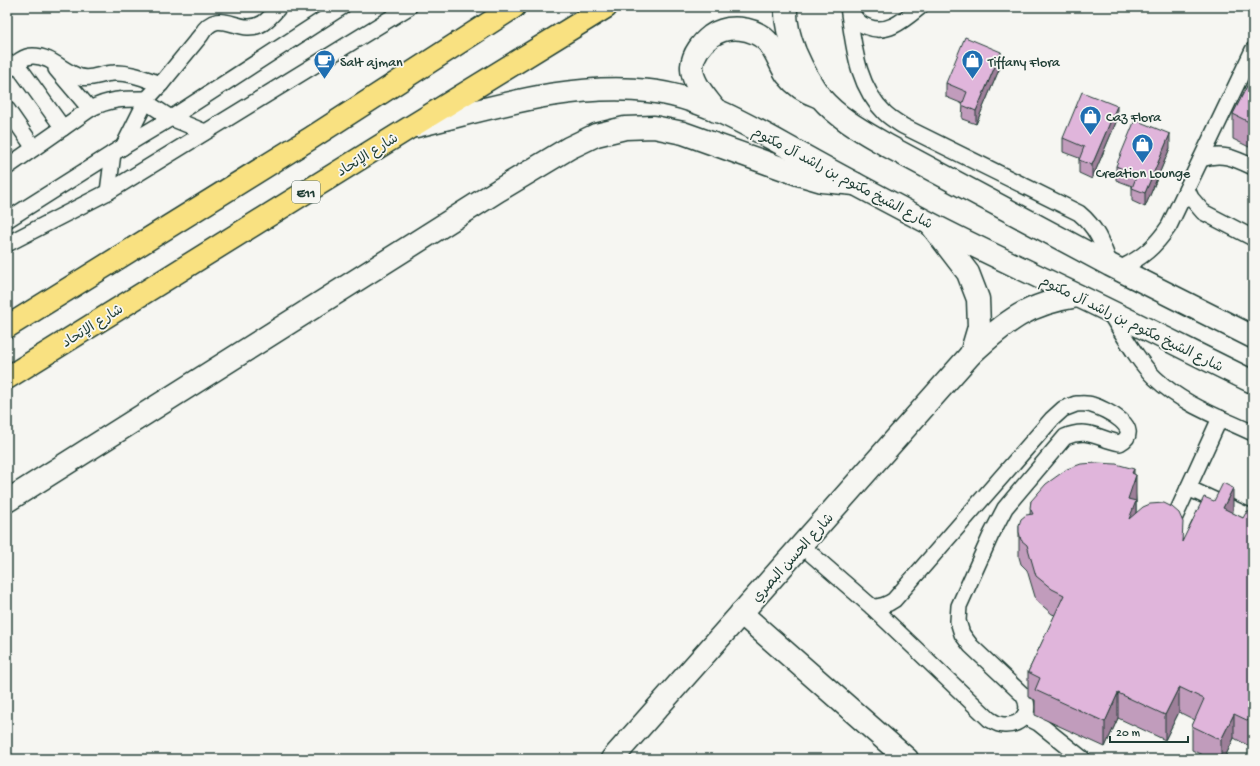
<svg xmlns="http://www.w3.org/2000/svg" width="1260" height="766" font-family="'Gochi Hand','Playpen Sans Arabic',sans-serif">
  <rect width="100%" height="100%" fill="#f6f6f2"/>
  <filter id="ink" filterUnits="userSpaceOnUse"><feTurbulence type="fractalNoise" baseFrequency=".025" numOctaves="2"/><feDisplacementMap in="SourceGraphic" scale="8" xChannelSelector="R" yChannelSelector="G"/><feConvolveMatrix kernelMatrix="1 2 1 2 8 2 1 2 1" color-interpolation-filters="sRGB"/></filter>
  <g filter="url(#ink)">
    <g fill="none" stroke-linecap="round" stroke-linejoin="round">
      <defs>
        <g id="lane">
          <path d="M848,7C854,45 856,85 885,113C890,118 897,122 903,126L1079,213C1097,228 1102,243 1110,265"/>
          <path d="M849,8C854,17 858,24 868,27C888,35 905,19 920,7"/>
          <path d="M16,63L63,128"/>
          <path d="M56,69L90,109"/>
          <path d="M7,71C15,64 23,56 33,56C52,56 64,73 81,77C92,80 102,73 114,73C130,72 146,79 161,84"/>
          <path d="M146,102L171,118L205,132"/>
          <path d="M7,109L34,148"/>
          <path d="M1201,159C1222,152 1234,158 1253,167"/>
          <path d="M7,167L90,109C112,98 124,99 147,99"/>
          <path d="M1187,189L1191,198L1203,212L1253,238"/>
          <path d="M108,192L113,153L123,147L147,99L161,84L201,35C219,4 239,38 263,23C269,19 274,13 279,7"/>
          <path d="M7,220L113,153L171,118L342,7"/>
          <path d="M7,244L108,192L409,7"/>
          <path d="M1119,269C1142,258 1155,247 1169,226L1253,50"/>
          <path d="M1109,312C1122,332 1138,362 1155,378C1182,404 1219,417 1253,433"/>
          <path d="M1076,404C1081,404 1087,403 1092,405C1106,409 1145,429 1120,443C1098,439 1088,427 1065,437L1005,508L991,535L959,606L958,621L962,634L971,646L1023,695C1033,711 1022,726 1004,725C998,725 994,722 989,719L872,607C881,607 887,605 894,600L1052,419L1063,409Z"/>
          <path d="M1188,488L1253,518"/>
          <path d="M1174,519L1220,418"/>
          <path d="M802,546L872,607"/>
          <path d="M1024,716L1038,723L1083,759"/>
        </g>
        <g id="street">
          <path d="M7,501L499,190L569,148L596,135L625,128L654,127L683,133L798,174L822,181L855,184"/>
          <path d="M741,613L907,759"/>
        </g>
        <g id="secondary">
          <path d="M786,7C785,23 789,37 795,52C802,68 810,84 821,98C838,118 864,132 886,145L1110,265L1253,337"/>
          <path d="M716,111C707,98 691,83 692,66C693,54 702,43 711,36C728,24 753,27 767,41C776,50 780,65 787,75C795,85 805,92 817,96"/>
          <path d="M416,126C492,108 570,82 649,91C702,96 758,131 804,156C845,179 887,201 929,223C973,246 1019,267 1064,289C1127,319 1190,351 1253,382"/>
          <path d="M932,226L968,273L978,299L979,327L971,354"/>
          <path d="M612,759L971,354C1008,320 1027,304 1078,296"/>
        </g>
        <g id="highway">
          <path d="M7,327L311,138L514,7"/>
          <path d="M7,378L409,128L606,7"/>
        </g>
      </defs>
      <!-- lane casing -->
      <use href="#lane" stroke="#1f3d34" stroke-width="18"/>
      <!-- street casing -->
      <use href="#street" stroke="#1f3d34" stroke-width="25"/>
      <!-- secondary casing -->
      <use href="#secondary" stroke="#1f3d34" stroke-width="25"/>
      <!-- highway casing -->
      <use href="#highway" stroke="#1f3d34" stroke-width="25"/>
      <!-- lane -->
      <use href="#lane" stroke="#f6f6f2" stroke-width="15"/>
      <!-- street -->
      <use href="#street" stroke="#f6f6f2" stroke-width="22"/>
      <!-- secondary -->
      <use href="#secondary" stroke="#f6f6f2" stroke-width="22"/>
      <!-- highway -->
      <use href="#highway" stroke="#f9e181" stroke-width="22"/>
    </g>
    <!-- wall -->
    <g fill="#c19cbc" stroke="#1f3d34">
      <path d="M1001,65L976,124L962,119L963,104L946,97V83Z"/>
      <path d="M1253,74V149L1233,139V114Z"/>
      <path d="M1117,120L1092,179L1079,173V158L1063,152V138Z"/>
      <path d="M1170,148L1145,207L1132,201V186L1116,180V166Z"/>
      <path d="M1134,474L1136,500V513L1183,540L1233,512L1232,513L1243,518L1253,514V759H1250V753L1253,748L1234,738L1224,759H1210L1192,750V726L1195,720L1179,712L1165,740L1118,718L1105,747L1035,715V700L1028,697V672L1055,615L1052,614L1036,600L1027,570L1021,564L1019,557V525L1030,514L1031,501Z"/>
    </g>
    <!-- shaded-wall -->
    <g fill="#9d7f99" stroke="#1f3d34">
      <path d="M1001,52V65L976,124V111Z"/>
      <path d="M1117,106V120L1092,179V165Z"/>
      <path d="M1170,134V148L1145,207V193Z"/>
      <path d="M1134,469V482L1136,475V526L1128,523V499L1132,473Z"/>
      <path d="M1233,488V512L1223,533V508Z"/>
      <path d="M1179,687V712L1165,740V715Z"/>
      <path d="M1118,693V718L1105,747V722Z"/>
      <path d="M1234,714V738L1224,759H1221V740Z"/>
    </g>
    <!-- building -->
    <g fill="#e0b5db" stroke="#1f3d34">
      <path d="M965,37L1001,52L976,111L962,105L967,92L946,83Z"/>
      <path d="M1253,74V124L1233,114Z"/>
      <path d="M1082,92L1117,106L1092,165L1079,160L1084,147L1063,138Z"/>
      <path d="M1135,120L1170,134L1145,193L1132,188L1137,175L1116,166Z"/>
      <path d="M1097,463L1116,464L1134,469L1132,473L1136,475L1128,499L1136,501L1129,519L1143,507L1150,504L1164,503L1172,507L1179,513L1183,522L1182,542L1204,497L1214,501L1223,483L1233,488L1223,508L1243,518L1247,511L1253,514V723L1234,714L1221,740L1192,726L1204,699L1179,687L1165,715L1118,693L1105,722L1035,690L1040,678L1028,672L1064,595L1052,589L1036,576L1027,545L1021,540L1019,532V525L1021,519L1026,515L1033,514L1030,508L1031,501L1046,484L1067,469L1081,464Z"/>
      <path d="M1253,747V754L1250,753Z"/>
    </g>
  </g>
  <!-- icons -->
  <defs>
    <symbol id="cafe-pin" viewBox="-11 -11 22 30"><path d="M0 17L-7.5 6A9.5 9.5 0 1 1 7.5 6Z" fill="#1f6fb2" stroke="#f6f6f2"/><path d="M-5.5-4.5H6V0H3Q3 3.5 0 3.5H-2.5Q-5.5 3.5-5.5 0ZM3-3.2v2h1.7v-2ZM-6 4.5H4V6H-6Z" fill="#fff"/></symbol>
    <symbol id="shop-pin" viewBox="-11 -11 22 30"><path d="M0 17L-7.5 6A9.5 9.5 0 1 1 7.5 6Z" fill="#1f6fb2" stroke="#f6f6f2"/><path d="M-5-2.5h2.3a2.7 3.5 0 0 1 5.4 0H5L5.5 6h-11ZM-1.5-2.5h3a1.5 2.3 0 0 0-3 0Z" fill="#fff"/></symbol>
  </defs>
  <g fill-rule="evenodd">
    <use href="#cafe-pin" x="312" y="48" width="25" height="34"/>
    <use href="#shop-pin" x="960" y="48" width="25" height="34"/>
    <use href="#shop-pin" x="1078" y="104" width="25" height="34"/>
    <use href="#shop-pin" x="1130" y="132" width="25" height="34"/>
  </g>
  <g text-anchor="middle" stroke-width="3.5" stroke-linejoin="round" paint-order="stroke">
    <!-- shield labels -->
    <rect fill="#f6f6f2" stroke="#60746d" stroke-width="1" x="292" y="181" width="28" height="22" rx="3"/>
    <g font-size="13" font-weight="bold" fill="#1f3d34">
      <text x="306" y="197">E11</text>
    </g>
    <!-- poi labels -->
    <g font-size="14" fill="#1f3d34" stroke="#f6f6f2" text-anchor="start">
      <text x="340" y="66">Salt ajman</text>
      <text x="988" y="66">Tiffany Flora</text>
      <text x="1106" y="121">Caz Flora</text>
      <text x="1143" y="177" text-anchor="middle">Creation Lounge</text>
    </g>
    <!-- street labels -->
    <g font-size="14" fill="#1f3d34" stroke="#f6f6f2">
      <text transform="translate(367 154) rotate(-32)" y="5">شارع الإتحاد</text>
      <text transform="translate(843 177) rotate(28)" y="5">شارع الشيخ مكتوم بن راشد آل مكتوم</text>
      <text transform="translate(1132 323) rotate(26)" y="5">شارع الشيخ مكتوم بن راشد آل مكتوم</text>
      <text transform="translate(92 325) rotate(-32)" y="5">شارع الإتحاد</text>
      <text transform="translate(792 557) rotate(-48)" y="5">شارع الحسن البصري</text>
    </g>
  </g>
  <!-- margin -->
  <rect width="1260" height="766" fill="none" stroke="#f6f6f2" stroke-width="24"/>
  <rect x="12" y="12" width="1236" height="742" fill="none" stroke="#1f3d34" stroke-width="1.5" filter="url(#ink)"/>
  <!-- scale -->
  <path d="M1110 736v6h78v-6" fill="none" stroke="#1f3d34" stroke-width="2"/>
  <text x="1116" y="736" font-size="12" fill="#1f3d34" stroke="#f6f6f2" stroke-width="3" paint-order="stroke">20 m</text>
</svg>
